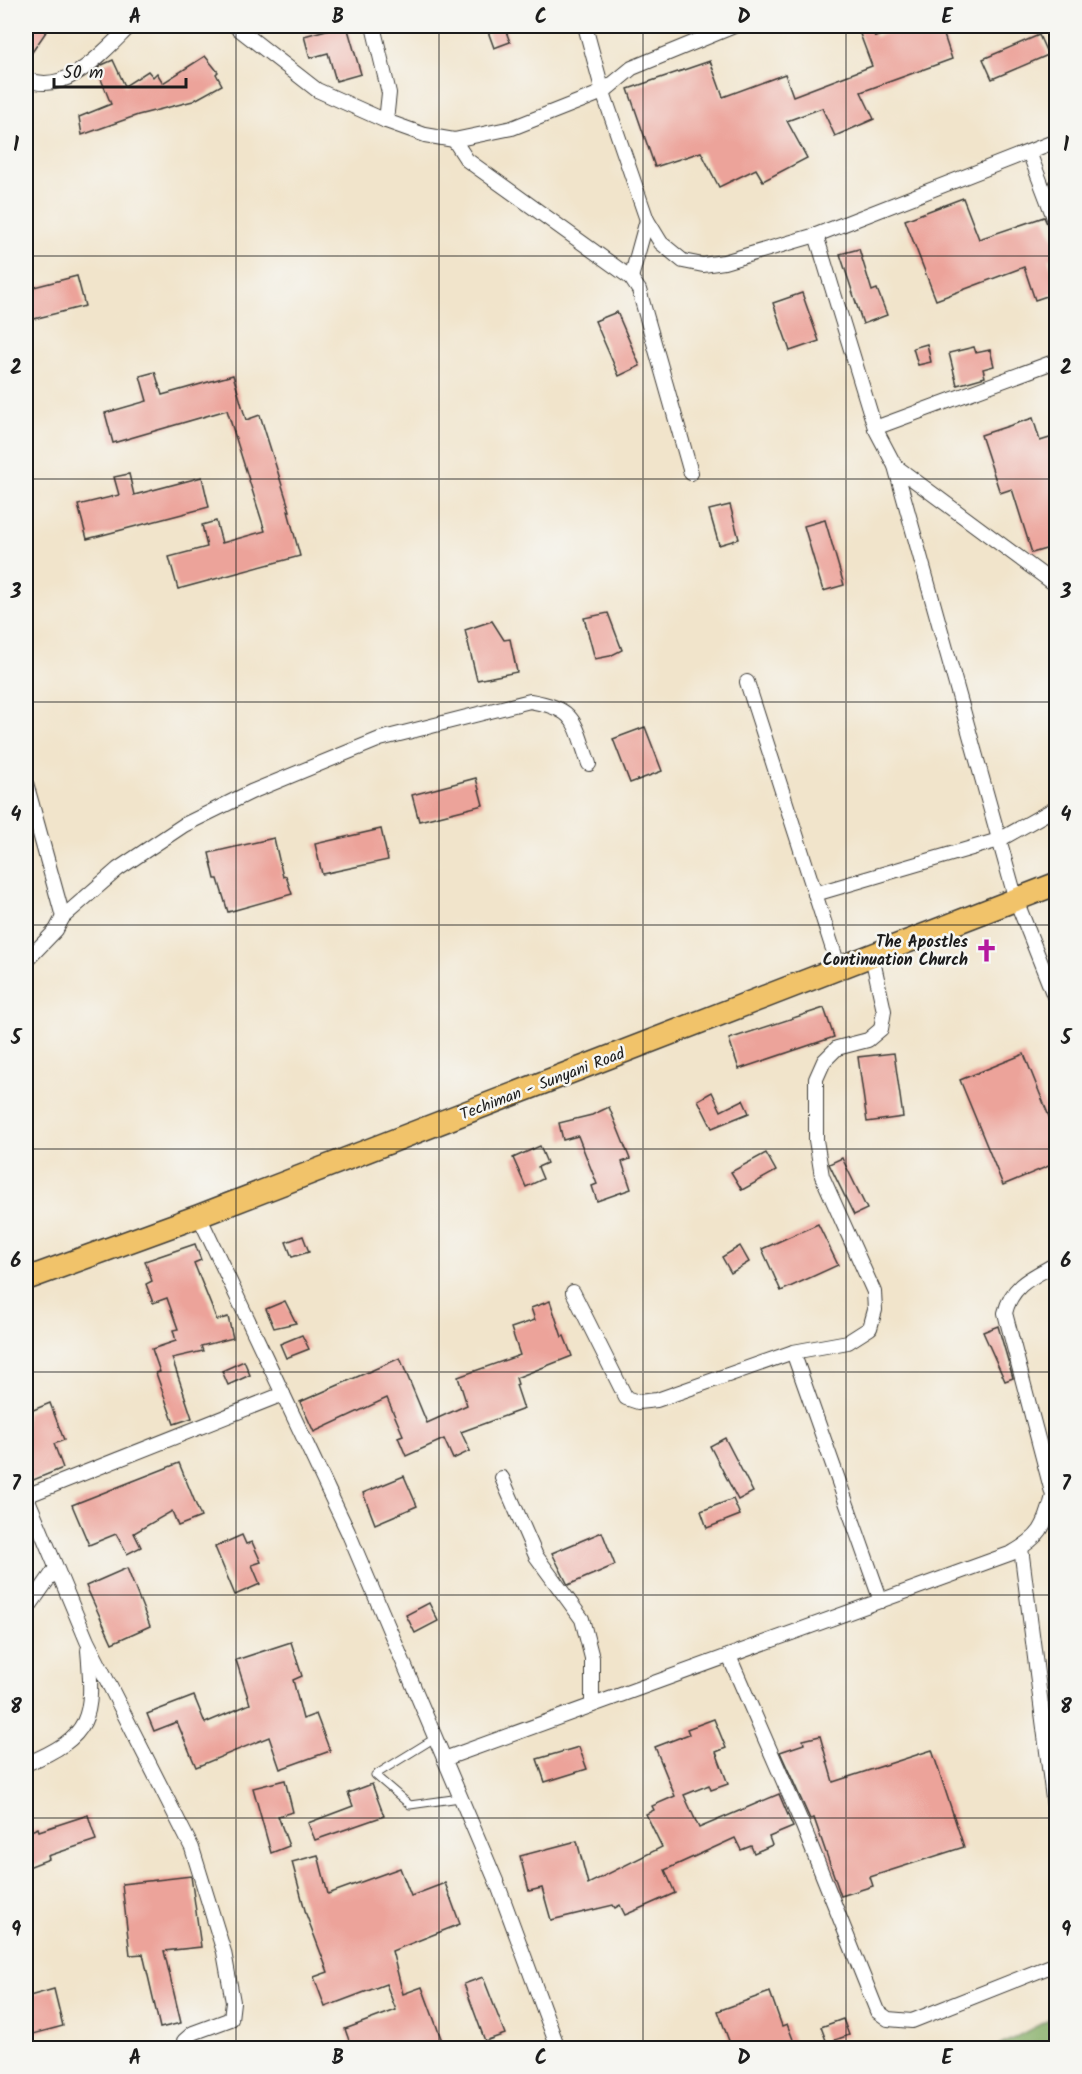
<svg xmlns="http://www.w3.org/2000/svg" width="1082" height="2074" font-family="Kalam,sans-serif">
  <rect width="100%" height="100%" fill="#f6f6f2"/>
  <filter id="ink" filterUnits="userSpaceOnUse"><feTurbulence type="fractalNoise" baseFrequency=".0167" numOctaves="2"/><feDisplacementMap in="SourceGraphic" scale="12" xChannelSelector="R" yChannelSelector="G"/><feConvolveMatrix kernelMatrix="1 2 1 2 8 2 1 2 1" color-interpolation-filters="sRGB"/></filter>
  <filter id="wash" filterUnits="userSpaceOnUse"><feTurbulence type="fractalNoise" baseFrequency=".008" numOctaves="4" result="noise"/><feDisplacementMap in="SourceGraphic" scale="24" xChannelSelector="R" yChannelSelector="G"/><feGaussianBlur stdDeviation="1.35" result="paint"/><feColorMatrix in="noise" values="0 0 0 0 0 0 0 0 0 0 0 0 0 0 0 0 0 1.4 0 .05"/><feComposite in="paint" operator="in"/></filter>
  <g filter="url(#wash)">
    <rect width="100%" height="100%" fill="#f1e4cb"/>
    <!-- forest -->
    <path fill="#80aa61" stroke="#4e633e" stroke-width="1.5" d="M1056,2016V2048H995Z"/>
    <g id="blocks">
      <!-- building -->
      <g fill="#eca39a">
        <path d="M26,26H50L26,61Z"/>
        <path d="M341,26H347L361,74L336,81L328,53L310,58L304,36Z"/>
        <path d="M486,26H504L510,42L494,48Z"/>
        <path d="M857,26H871L875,37L909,26H919L920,30L941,26L952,59L861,92L874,119L835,136L822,108L787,121L807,158L763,181L756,169L719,187L701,152L655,167L628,89L710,61L723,97L785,74L793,96L872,66Z"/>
        <path d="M1039,35L1048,55L992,79L983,59Z"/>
        <path d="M205,56L218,72L216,74L222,85L193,101L138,115L82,135L79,117L111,104L97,69L102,65L113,60L125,86L148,71L153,77L157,73L163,83Z"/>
        <path d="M963,198L979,239L1044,217L1056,244V256L1048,259L1056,281V293L1035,300L1024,267L936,300L905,220Z"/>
        <path d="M859,249L872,291L877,289L887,315L863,324L840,254Z"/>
        <path d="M77,276L85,306L26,321V289Z"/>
        <path d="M802,293L819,341L790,351L773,303Z"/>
        <path d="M617,312L640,366L619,376L595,321Z"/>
        <path d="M927,344L931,362L918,365L913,348Z"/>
        <path d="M974,347L976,353L990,350L994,366L983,369L985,377L957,385L949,353Z"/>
        <path d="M155,372L162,395L233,375L246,420L260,415L290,511H288L300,556L178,589L169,557L207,547L202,525L216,521L222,543L265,531L227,410L113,443L105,413L147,401L140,376Z"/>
        <path d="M1033,418L1040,441L1056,436V546L1032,553L1012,489L1000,493L981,435Z"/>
        <path d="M129,474L134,495L202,477L209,507L87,539L78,505L119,495L114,477Z"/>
        <path d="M730,505L739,539L719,545L709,510Z"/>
        <path d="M825,520L844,585L823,591L804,526Z"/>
        <path d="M608,613L622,650L610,656L595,659L584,618Z"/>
        <path d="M492,621L504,640L510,639L517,672L477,680L465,630Z"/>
        <path d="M645,727L662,771L630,783L613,739Z"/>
        <path d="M476,778L483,805L419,821L412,795Z"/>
        <path d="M381,829L388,860L322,874L315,844Z"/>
        <path d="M274,838L283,877L286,876L292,894L228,912L218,879H215L209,853Z"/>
        <path d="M824,1008L834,1037L739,1069L729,1039Z"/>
        <path d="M894,1053L903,1117L867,1122L858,1057Z"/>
        <path d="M1024,1054L1056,1134V1163L1003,1185L960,1080Z"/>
        <path d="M712,1092L721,1111L743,1100L749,1113L712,1128L698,1100Z"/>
        <path d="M609,1107L630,1159L622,1162L631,1189L597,1201L592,1186L597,1184L578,1136L563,1140L559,1123L592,1115Z"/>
        <path d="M540,1146L547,1163L538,1167L543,1179L526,1187L513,1158Z"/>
        <path d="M766,1153L776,1171L742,1190L731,1172Z"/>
        <path d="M842,1158L867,1209L854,1215L829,1164Z"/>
        <path d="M818,1224L838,1265L781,1291L762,1249Z"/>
        <path d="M303,1236L309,1252L292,1257L286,1242Z"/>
        <path d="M195,1244L201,1260L194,1263L217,1320L228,1317L233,1338L201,1346L203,1351L172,1358L192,1418L174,1424L156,1373L160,1372L152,1349L176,1341L173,1330L178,1329L167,1298L153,1303L146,1284L152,1281L145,1261Z"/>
        <path d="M740,1246L749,1262L731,1273L722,1257Z"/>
        <path d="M285,1301L296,1323L274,1328L266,1309Z"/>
        <path d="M550,1301L562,1337L564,1336L572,1356L516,1378L518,1384L516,1385L524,1409L461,1432L470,1451L453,1459L444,1439L406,1456L398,1437L403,1435L387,1398L314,1432L300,1402L400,1358L427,1423L467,1405L458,1377L520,1355L511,1328L535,1320L531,1308Z"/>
        <path d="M998,1326L1013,1378L1005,1381L983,1332Z"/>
        <path d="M302,1335L309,1349L286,1358L280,1344Z"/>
        <path d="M244,1361L250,1375L228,1385L222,1371Z"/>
        <path d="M50,1403L64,1440L54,1444L63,1468L26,1483V1413Z"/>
        <path d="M725,1438L753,1492L738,1500L710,1446Z"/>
        <path d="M179,1463L201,1517L178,1526L172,1511L134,1533L141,1547L127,1554L116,1534L89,1545L72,1505Z"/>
        <path d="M404,1476L417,1506L375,1524L363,1493Z"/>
        <path d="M733,1499L740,1515L707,1528L701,1511Z"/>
        <path d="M602,1532L615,1565L568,1585L552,1553Z"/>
        <path d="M242,1535L246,1544L252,1542L261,1562L252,1565L260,1584L235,1595L215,1547Z"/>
        <path d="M127,1568L150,1626L112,1643L86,1586Z"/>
        <path d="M429,1603L438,1621L415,1633L406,1615Z"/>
        <path d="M291,1642L302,1676L293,1680L303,1719L316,1714L330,1751L280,1769L269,1737L196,1767L177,1722L154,1731L147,1714L194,1696L205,1723L250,1704L236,1660Z"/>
        <path d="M714,1719L726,1748L716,1752L728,1784L711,1790L709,1785L684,1795L699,1828L779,1794L793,1827L769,1837L772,1845L754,1853L751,1846L741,1850L735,1838L665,1870L675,1893L625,1915L620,1905L615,1908L613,1905L551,1920L542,1888L529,1891L520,1856L577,1841L588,1884L662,1847L646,1814L654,1810L652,1806L675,1796L655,1747L689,1734L687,1729Z"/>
        <path d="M820,1736L833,1782L932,1750L964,1847L870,1877L873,1886L841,1896L814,1818L810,1819L780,1752L804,1744L803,1740Z"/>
        <path d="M579,1747L587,1769L545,1782L537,1759Z"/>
        <path d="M285,1780L293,1812L278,1816L289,1846L271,1853L253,1788Z"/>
        <path d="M372,1784L384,1816L315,1840L308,1823L353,1806L348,1793Z"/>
        <path d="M88,1815L96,1840L48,1856L49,1859L26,1868V1833L38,1828L39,1831Z"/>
        <path d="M318,1855L328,1894L400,1868L411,1896L445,1883L460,1924L392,1951L403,1994L422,1987L445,2049H352L345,2029L396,2010L386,1984L325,2007L314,1977L328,1972L306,1914L292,1862Z"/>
        <path d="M191,1876L201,1947L164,1951L181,2023L160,2028L143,1954L130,1955L122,1884Z"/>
        <path d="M483,1977L505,2034L485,2041L464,1984Z"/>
        <path d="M54,1989L63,2026L29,2035L26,2022V1997Z"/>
        <path d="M770,1992L782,2026L787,2024L794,2042L777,2049H732L718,2011Z"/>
        <path d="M843,2019L849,2035L827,2043L821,2027Z"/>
      </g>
    </g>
  </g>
  <g filter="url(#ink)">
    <use href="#blocks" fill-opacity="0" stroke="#3c3a36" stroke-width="1.5"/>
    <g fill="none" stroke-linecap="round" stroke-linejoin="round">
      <defs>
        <path id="service" d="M435,1738L375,1775L410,1805L460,1798"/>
        <g id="minor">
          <path d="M235,26L317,90L386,121L425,135L454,140L512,128L603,92L632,68L734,26"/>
          <path d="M373,26L389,93L386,121"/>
          <path d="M585,26L603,92L647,220L661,243L683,261L703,265L724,262L816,235L1056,141"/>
          <path d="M26,79C66,97 104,51 130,26"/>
          <path d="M454,140L467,160L631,278L639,290L691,473"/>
          <path d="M1029,152L1056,223"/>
          <path d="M816,235L875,428L895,466L1016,900L1056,1001"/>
          <path d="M631,278L647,220"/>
          <path d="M875,428L1056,361"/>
          <path d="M895,466L1056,585"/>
          <path d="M747,682L839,968"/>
          <path d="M26,783L63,917"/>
          <path d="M815,894L999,840L1056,808"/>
          <path d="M26,961L56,930L63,917L118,869L184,825L251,792L380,739L530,701C578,709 574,723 589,764"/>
          <path d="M199,1216L348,1532L499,1888L558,2048"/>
          <path d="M573,1292L626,1398L638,1402L657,1400L793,1352L848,1342L870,1328L875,1310L874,1292L822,1176L816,1140V1079L824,1061L837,1048L868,1040L881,1029L884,1011L872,956"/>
          <path d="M793,1352L881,1601"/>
          <path d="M502,1478L536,1556L582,1619L592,1658V1705"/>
          <path d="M26,1495L87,1641L192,1848L224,1952L233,2002L231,2019L193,2033L184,2041V2048"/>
          <path d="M26,1496L283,1394"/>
          <path d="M1021,1548L1056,1822"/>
          <path d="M26,1611L56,1568"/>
          <path d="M729,1656L803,1826L877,2011L888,2019L912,2021L1056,1964"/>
          <path d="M444,1759L1012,1553C1040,1537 1045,1528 1053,1496L1005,1313C1012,1284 1033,1277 1056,1264"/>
          <path d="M26,1764C92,1736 94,1718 88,1650"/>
        </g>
        <path id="primary" d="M26,1279L199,1216L1056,884"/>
      </defs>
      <!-- service casing -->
      <use href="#service" stroke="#3c3a36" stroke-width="9"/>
      <!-- minor casing -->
      <use href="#minor" stroke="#3c3a36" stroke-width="16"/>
      <!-- primary casing -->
      <use href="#primary" stroke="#3c3a36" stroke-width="25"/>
      <!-- service -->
      <use href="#service" stroke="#fff" stroke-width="7"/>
      <!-- minor -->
      <use href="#minor" stroke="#fff" stroke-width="14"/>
      <!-- primary -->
      <use href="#primary" stroke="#f1c36a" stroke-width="22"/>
    </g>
  </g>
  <!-- grid -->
  <path fill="none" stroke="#1c1c1c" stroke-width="1.5" stroke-opacity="0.55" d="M236,26V2048M439,26V2048M643,26V2048M846,26V2048M26,256H1056M26,479H1056M26,702H1056M26,925H1056M26,1149H1056M26,1372H1056M26,1595H1056M26,1818H1056"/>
  <!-- icons -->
  <defs>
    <symbol id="church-bare" viewBox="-9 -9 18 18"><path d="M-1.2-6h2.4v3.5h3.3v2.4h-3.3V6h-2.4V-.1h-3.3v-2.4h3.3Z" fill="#b5179e" stroke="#f6f6f2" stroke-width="2.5" paint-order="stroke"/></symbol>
  </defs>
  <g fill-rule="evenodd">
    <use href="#church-bare" x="970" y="934" width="33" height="33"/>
  </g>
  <g text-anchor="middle" stroke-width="5" stroke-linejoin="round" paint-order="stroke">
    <!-- poi labels -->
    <g font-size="16" font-weight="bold" fill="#1c1c1c" stroke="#f6f6f2" text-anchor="end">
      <text x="968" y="947">The Apostles<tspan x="968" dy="18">Continuation Church</tspan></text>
    </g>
    <!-- street labels -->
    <g font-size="16" fill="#1c1c1c" stroke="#f6f6f2">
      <text transform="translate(542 1083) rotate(-21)" y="6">Techiman - Sunyani Road</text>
    </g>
  </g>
  <!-- margin -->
  <rect width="1082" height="2074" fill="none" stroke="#f6f6f2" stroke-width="66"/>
  <!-- scale -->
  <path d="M54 78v9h132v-9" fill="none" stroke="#1c1c1c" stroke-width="3"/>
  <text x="63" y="78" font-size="18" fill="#1c1c1c" stroke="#f6f6f2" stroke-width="4.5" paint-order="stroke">50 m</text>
  <rect x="33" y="33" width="1016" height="2008" fill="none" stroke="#1c1c1c" stroke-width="2"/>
  <g font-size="20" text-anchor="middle" font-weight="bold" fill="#1c1c1c">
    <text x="135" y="23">A</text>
    <text x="338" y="23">B</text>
    <text x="541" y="23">C</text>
    <text x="744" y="23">D</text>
    <text x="947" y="23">E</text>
    <text x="16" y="151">1</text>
    <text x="1066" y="151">1</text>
    <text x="16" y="374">2</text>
    <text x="1066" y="374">2</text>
    <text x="16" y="598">3</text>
    <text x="1066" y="598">3</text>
    <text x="16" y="821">4</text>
    <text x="1066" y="821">4</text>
    <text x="16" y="1044">5</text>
    <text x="1066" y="1044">5</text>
    <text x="16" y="1267">6</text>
    <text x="1066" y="1267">6</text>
    <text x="16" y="1490">7</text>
    <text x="1066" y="1490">7</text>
    <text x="16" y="1713">8</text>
    <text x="1066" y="1713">8</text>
    <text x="16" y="1936">9</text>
    <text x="1066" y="1936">9</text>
    <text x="135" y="2064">A</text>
    <text x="338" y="2064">B</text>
    <text x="541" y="2064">C</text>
    <text x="744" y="2064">D</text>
    <text x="947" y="2064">E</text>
  </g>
</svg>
